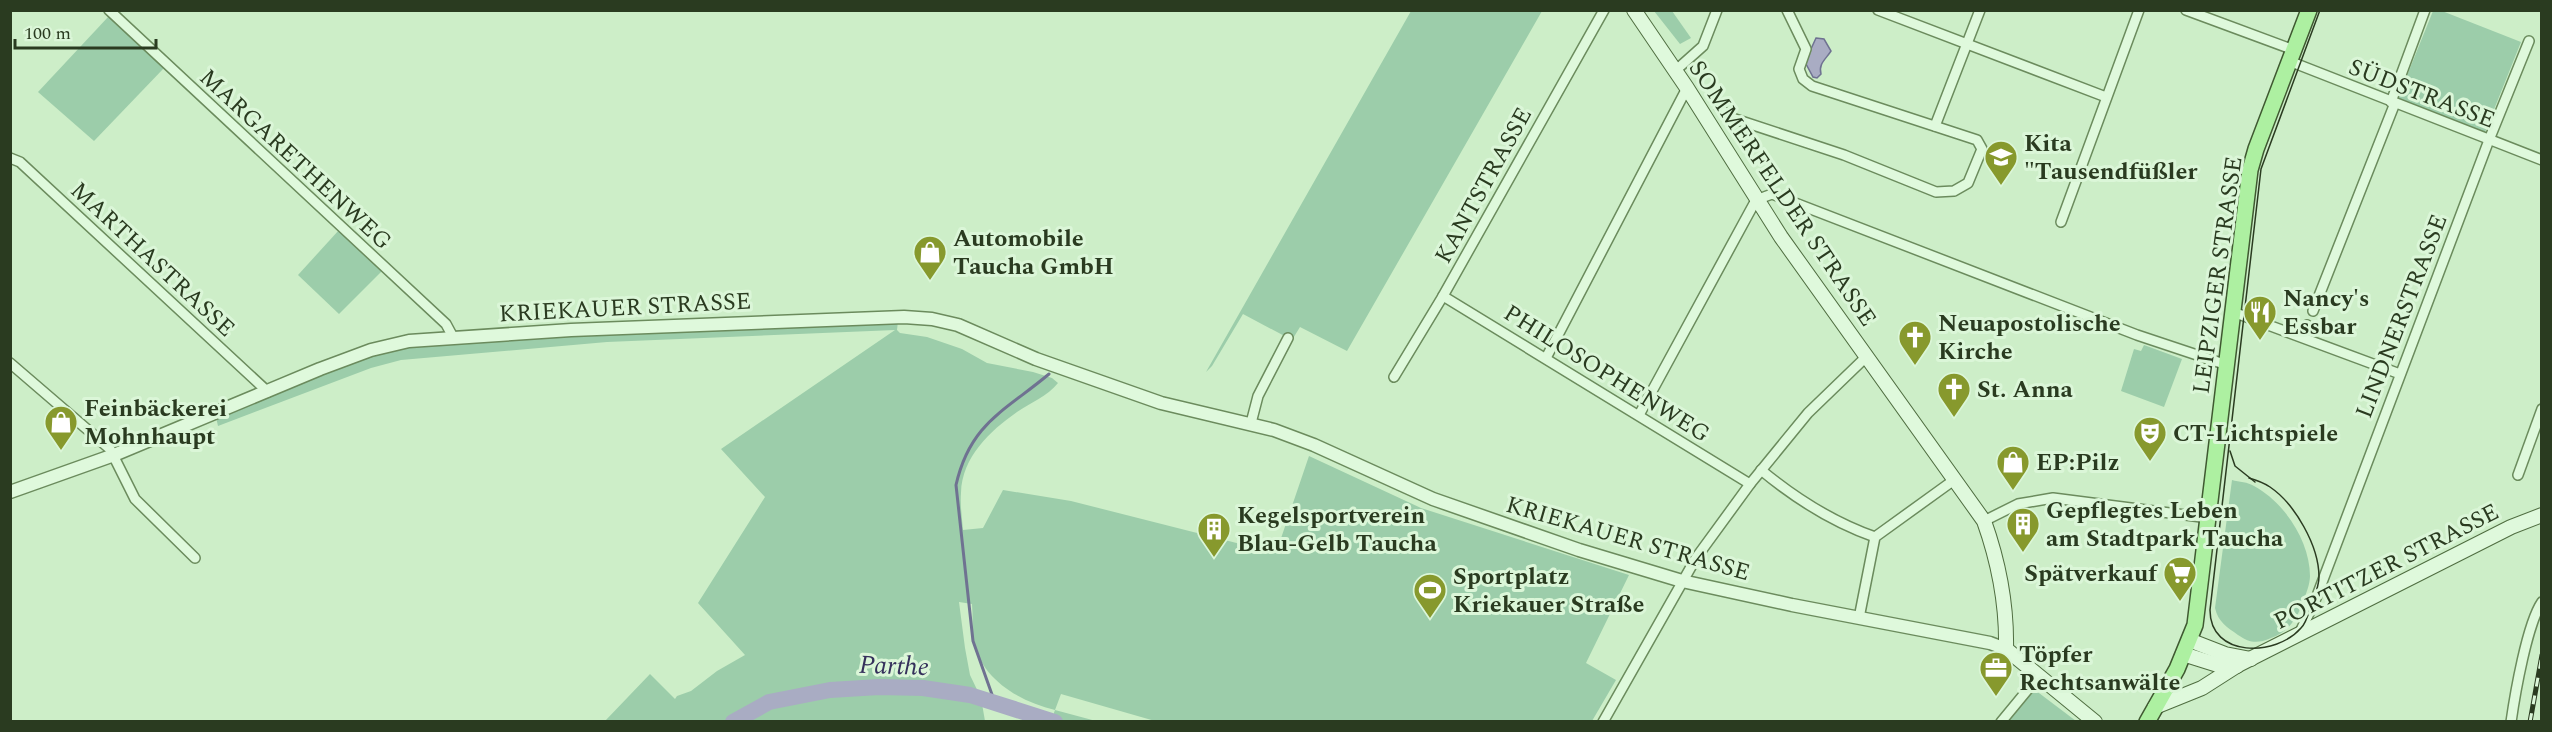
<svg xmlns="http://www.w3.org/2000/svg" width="2552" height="732" font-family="Spectral,serif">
  <rect width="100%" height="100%" fill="#cdeec8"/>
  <!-- green -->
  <g fill="#9ccdaa">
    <path d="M1411,11H1542L1347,351L1300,327L1292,340L1243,314L1212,366L1206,372Z"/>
    <path d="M1654,11H1672L1691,38L1680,44Z"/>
    <path d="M2433,11H2442L2521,42L2485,132L2398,98Z"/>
    <path d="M109,16L164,68L94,141L38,92Z"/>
    <path d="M339,230L382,271L339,314L298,275Z"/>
    <path d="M898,321L897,330L900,333L927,337L962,349L987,363L1033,372L1052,378L1058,383C1048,396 1030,403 1017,412C990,431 962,457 961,493C960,505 962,518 963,530L983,528L1003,490L1071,501L1276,553L1309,456L1421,508L1629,575L1586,663L1616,680L1592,721H1155L1061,694L1055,710L1096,721H1051L1055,710C1018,701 979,678 973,637C972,626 973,615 972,604L959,602L965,648L970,675L981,698L985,721H605L650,674L675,699L677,696L691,691L717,671L745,655L698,603L765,497L721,449L895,330L607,342L401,360L371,368L218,426L216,417L356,360L421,342Z"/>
    <path d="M2144,345L2182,359L2164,407L2121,391L2134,349L2141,351Z"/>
    <path d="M2232,480C2239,482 2248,482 2254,486C2284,502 2310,541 2310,576C2310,584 2306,594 2303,602C2297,619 2288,632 2271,638C2257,644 2250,643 2238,635C2227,627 2218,622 2215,608Z"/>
    <path d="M2035,690L2076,721H2009Z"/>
  </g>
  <!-- water -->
  <path fill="#a9acc3" stroke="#6f7291" stroke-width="1.5" d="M1816,38L1824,39L1831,51C1826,59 1818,64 1821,74L1817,78L1813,77L1805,62Z"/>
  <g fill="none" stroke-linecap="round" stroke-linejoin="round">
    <!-- stream -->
    <path stroke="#6f7291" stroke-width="3" d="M995,703L973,641L956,485C970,423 1005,411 1049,374"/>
    <!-- river -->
    <path stroke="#a9acc3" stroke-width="16" d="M733,722L769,702L830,690L879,687L923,688L970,695L1055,722"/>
    <defs>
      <g id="minor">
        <path d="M109,10L446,324L453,337"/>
        <path d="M1878,10L2106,97"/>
        <path d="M2186,10L2294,50"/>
        <path d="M2289,61L2542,160"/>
        <path d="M1675,71L1703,46L1717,10"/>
        <path d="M1716,98L1719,107L1729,117L1844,155L1936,192L1954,191L1968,183L1982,149L1977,140L1812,86L1803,79L1799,69L1806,49L1787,10"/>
        <path d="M2391,102L2425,10"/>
        <path d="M1935,126L1980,10"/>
        <path d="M10,158L20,162L268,392"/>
        <path d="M2061,222L2139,10"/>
        <path d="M1443,296L1750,484"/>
        <path d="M2313,311L2395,103"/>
        <path d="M2233,312L2400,374"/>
        <path d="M2303,337L2307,325"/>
        <path d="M1546,358L1687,88"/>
        <path d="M10,363L110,449L135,499L195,558"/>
        <path d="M1394,377L1443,296L1604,10"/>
        <path d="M1639,415L1756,200L1772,194L2137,335L2227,365"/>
        <path d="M1251,423L1258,396L1288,338"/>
        <path d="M1761,470C1796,499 1832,522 1875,537"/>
        <path d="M2518,475L2542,409"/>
        <path d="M1984,521L2018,504L2053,498L2209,518"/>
        <path d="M1859,618L1875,537L1954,480"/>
        <path d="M2300,632L2315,601L2489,140L2529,41"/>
        <path d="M1603,722L1696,558L1750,484L1808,413L1866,357"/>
        <path d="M2001,722L2039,676"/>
        <path d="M2511,722C2515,694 2527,624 2542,602"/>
      </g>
      <path id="tertiary" d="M10,492L114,455L320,369L371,350L409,341L571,330L904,317L932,319L958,325L1036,359L1161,403L1274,430L1314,445L1433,499L1579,550L1682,581L1792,605L1990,643L2006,649"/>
      <g id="secondary">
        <path d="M1634,10L1687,88L1781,237L1984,521C1999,563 2007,604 2006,649L2095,722"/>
        <path d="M2189,640L2225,654L2251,659"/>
        <path d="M2183,654L2218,665L2237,666"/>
        <path d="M2155,707L2202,688L2238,665L2511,527L2542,515"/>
      </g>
      <path id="primary" d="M2147,722L2177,669L2195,625L2250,170L2256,149L2309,10"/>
    </defs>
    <!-- minor casing -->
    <use href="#minor" stroke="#6b8b5d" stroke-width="12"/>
    <!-- tertiary casing -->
    <use href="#tertiary" stroke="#6b8b5d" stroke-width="15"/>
    <!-- secondary casing -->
    <use href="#secondary" stroke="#4f6d40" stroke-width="16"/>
    <!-- primary casing -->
    <use href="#primary" stroke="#3f5931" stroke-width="18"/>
    <!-- minor -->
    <use href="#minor" stroke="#dff9dc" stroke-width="9"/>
    <!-- tertiary -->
    <use href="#tertiary" stroke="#dff9dc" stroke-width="12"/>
    <!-- secondary -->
    <use href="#secondary" stroke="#dff9dc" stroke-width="14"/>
    <!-- primary -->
    <use href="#primary" stroke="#adf0a1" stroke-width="15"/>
    <!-- tram -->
    <g stroke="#2a3b20" stroke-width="1.5">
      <path d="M2230,451L2235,466L2255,482"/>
      <path d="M2249,478C2256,480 2264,483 2270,487C2295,504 2319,546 2319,577C2319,586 2315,595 2312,603C2309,611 2307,622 2301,628C2276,657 2210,658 2210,610L2261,169L2320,10"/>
    </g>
    <defs>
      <path id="rail" d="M2530,722L2542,655"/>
    </defs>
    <!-- rail casing -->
    <use href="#rail" stroke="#2a3b20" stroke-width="5"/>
    <!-- rail -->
    <use href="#rail" stroke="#dbf6d8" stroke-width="3" stroke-dasharray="9" stroke-linecap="butt"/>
  </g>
  <!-- icons -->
  <defs>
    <symbol id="school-pin" viewBox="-11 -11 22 30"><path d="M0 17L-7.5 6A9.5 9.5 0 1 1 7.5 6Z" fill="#87992d" stroke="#dbf6d8"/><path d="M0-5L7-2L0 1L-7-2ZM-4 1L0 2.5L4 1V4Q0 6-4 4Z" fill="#fff"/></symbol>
    <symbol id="shop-pin" viewBox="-11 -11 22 30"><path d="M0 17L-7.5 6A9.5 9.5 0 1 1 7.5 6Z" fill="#87992d" stroke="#dbf6d8"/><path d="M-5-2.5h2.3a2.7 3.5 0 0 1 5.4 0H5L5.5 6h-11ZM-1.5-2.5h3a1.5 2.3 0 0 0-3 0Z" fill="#fff"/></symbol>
    <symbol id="restaurant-pin" viewBox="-11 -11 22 30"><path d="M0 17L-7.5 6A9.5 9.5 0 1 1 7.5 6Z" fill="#87992d" stroke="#dbf6d8"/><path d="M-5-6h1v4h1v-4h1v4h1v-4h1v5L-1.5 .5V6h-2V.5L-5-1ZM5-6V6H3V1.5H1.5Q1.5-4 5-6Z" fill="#fff"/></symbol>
    <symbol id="church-pin" viewBox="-11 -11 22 30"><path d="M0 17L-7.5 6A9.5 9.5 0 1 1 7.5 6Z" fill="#87992d" stroke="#dbf6d8"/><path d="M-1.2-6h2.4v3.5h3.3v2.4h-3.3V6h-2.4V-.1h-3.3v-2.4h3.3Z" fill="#fff"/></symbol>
    <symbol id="theatre-pin" viewBox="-11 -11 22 30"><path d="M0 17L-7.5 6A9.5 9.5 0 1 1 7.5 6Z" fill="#87992d" stroke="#dbf6d8"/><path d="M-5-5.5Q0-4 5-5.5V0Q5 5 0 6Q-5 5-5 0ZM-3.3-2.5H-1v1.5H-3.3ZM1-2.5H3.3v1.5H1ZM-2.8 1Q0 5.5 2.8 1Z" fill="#fff"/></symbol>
    <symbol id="building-pin" viewBox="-11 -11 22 30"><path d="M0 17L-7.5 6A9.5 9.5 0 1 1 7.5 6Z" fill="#87992d" stroke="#dbf6d8"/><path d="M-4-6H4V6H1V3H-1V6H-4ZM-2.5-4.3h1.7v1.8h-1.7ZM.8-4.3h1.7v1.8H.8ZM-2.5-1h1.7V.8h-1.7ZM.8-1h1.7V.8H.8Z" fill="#fff"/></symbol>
    <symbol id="supermarket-pin" viewBox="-11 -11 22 30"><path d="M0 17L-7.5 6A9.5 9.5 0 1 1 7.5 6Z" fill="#87992d" stroke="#dbf6d8"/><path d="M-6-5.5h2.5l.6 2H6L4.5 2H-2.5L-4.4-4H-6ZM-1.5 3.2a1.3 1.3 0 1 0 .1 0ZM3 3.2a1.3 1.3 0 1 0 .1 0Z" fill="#fff"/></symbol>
    <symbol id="stadium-pin" viewBox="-11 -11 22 30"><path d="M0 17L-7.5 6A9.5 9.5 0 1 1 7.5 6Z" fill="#87992d" stroke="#dbf6d8"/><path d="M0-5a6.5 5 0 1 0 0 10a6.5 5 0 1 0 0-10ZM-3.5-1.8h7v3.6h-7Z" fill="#fff"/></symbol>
    <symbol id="office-pin" viewBox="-11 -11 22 30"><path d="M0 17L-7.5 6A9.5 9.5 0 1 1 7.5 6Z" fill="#87992d" stroke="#dbf6d8"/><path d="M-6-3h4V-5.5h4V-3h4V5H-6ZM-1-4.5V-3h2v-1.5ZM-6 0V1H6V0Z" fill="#fff"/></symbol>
  </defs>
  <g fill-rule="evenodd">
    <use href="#school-pin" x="1982" y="138" width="38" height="52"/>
    <use href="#shop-pin" x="911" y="233" width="38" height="52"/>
    <use href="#restaurant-pin" x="2241" y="293" width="38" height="52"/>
    <use href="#church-pin" x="1896" y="318" width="38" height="52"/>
    <use href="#church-pin" x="1935" y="370" width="38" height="52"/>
    <use href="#shop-pin" x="42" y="403" width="38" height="52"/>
    <use href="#theatre-pin" x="2131" y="414" width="38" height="52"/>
    <use href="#shop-pin" x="1994" y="443" width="38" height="52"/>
    <use href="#building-pin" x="2004" y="505" width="38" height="52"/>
    <use href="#building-pin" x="1195" y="510" width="38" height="52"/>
    <use href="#supermarket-pin" x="2161" y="554" width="38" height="52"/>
    <use href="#stadium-pin" x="1411" y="571" width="38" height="52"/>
    <use href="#office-pin" x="1977" y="649" width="38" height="52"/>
  </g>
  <g text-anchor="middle" stroke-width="6" stroke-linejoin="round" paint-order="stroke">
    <!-- street labels -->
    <g font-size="24" fill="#2a3b20" stroke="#dbf6d8">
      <text transform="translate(2422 93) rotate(21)" y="8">SÜDSTRASSE</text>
      <text transform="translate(296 159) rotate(43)" y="8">MARGARETHENWEG</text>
      <text transform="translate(1483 185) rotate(-61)" y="8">KANTSTRASSE</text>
      <text transform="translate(1783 193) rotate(56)" y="8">SOMMERFELDER STRASSE</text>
      <text transform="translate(153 259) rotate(43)" y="8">MARTHASTRASSE</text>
      <text transform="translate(2217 275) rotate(-82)" y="8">LEIPZIGER STRASSE</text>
      <text transform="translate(625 307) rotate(-3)" y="8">KRIEKAUER STRASSE</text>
      <text transform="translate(2401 316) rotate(-69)" y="8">LINDNERSTRASSE</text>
      <text transform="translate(1607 373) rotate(32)" y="8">PHILOSOPHENWEG</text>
      <text transform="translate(1628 538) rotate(16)" y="8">KRIEKAUER STRASSE</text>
      <text transform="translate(2386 566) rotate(-27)" y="8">PORTITZER STRASSE</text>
    </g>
    <!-- poi labels -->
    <g font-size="24" font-weight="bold" fill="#2a3b20" stroke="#dbf6d8" text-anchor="start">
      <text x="2024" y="151">Kita<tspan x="2024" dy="28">"Tausendfüßler</tspan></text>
      <text x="953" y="246">Automobile<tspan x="953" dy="28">Taucha GmbH</tspan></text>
      <text x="2283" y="306">Nancy's<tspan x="2283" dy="28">Essbar</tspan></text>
      <text x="1938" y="331">Neuapostolische<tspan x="1938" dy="28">Kirche</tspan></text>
      <text x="1977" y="397">St. Anna</text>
      <text x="84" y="416">Feinbäckerei<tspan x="84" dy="28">Mohnhaupt</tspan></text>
      <text x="2173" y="441">CT-Lichtspiele</text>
      <text x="2036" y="470">EP:Pilz</text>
      <text x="2046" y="518">Gepflegtes Leben<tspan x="2046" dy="28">am Stadtpark Taucha</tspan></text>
      <text x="1237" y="523">Kegelsportverein<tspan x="1237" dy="28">Blau-Gelb Taucha</tspan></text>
      <text x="2157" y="581" text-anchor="end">Spätverkauf</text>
      <text x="1453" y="584">Sportplatz<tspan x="1453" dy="28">Kriekauer Straße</tspan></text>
      <text x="2019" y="662">Töpfer<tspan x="2019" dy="28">Rechtsanwälte</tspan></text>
    </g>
    <!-- water labels -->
    <g font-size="26" font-style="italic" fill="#35305b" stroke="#dbf6d8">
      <text transform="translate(894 665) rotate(2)" y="9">Parthe</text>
    </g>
  </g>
  <!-- border -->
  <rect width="2552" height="732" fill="none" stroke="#2a3b20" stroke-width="24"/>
  <!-- scale -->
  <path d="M15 39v9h141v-9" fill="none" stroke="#2a3b20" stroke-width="3"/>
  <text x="24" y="39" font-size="18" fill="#2a3b20" stroke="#dbf6d8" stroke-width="4.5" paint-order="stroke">100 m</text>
</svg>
